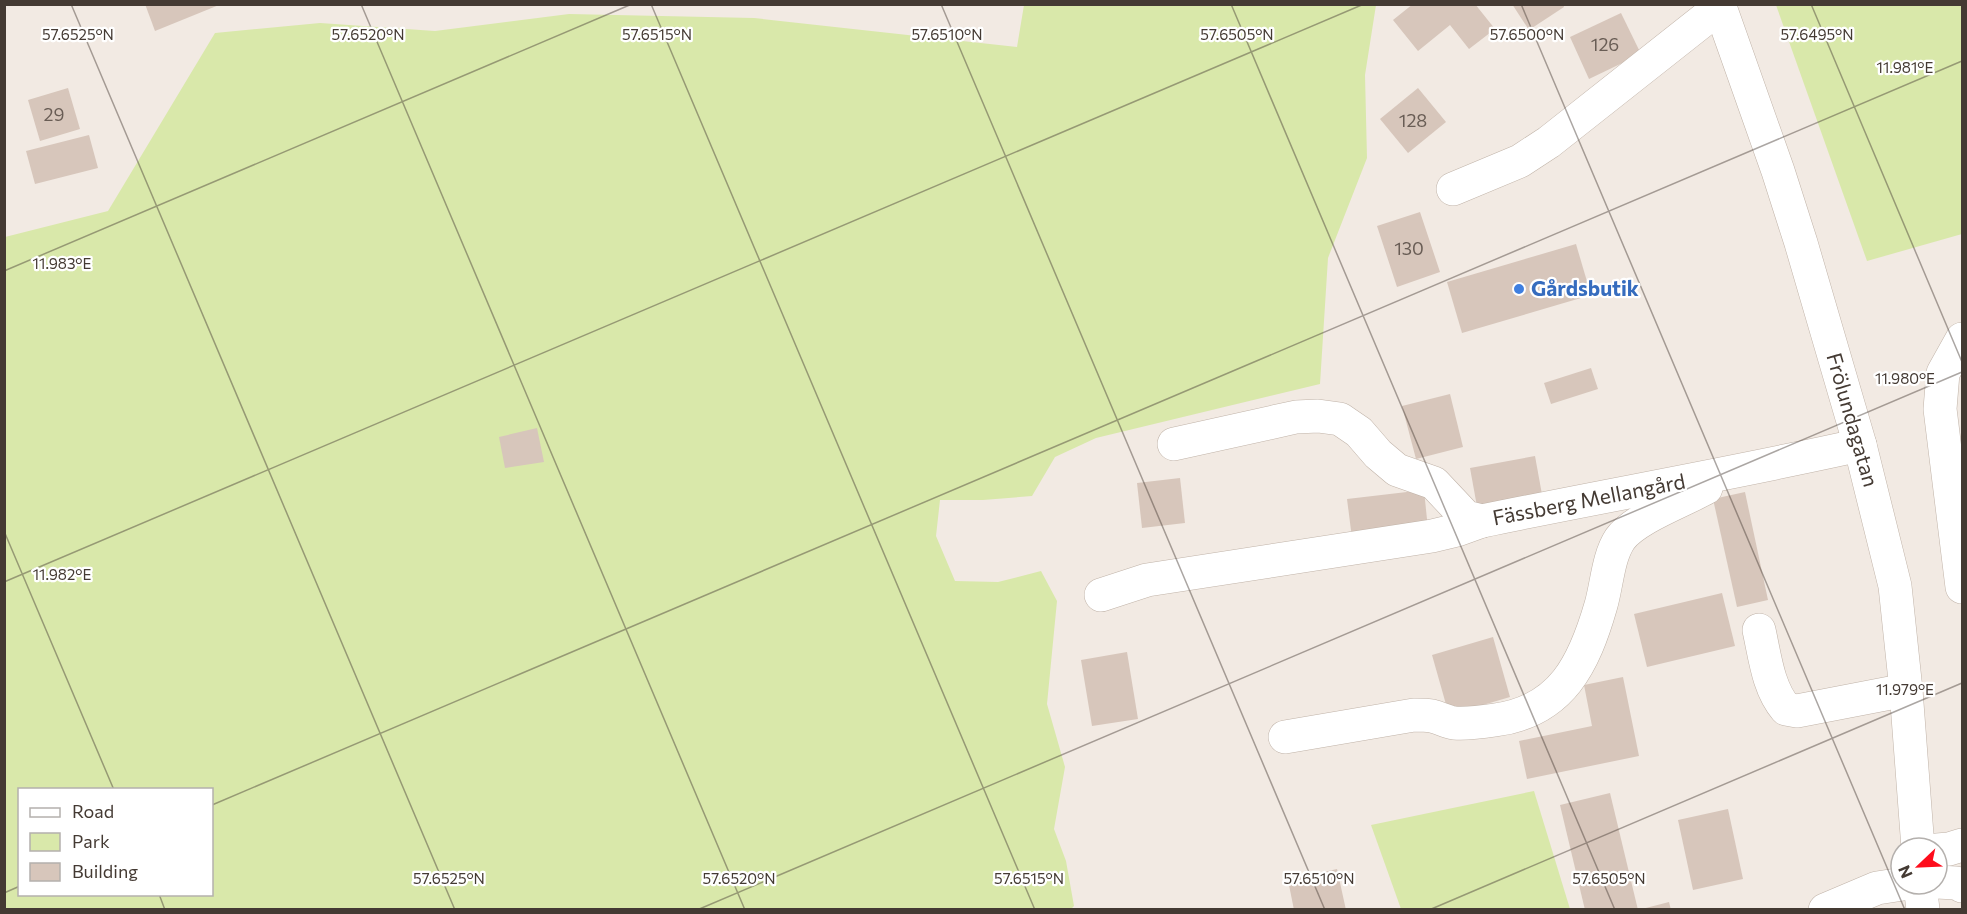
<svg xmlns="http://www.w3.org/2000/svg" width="1967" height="914" font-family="Commissioner,sans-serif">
  <rect width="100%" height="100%" fill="#f2eae3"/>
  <!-- green -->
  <g fill="#d9e8aa" fill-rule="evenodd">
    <path d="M1024,5H1376L1365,75L1367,158L1328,258L1320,384L1096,438L1055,457L1032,496L983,500H940L936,536L955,581L998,582L1041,571L1057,601L1047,704L1065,767L1054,829L1066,861L1074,906L1071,909L5,910V237L108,211L215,33L320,23L435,31L569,14L754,18L1017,47ZM20,790H212V894H20Z"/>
    <path d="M1776,5H1962V234L1867,261Z"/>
    <path d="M1534,791L1570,909H1401L1371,825Z"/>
  </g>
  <!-- building -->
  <g fill="#d7c6bb">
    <path d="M145,4H219V5L155,31Z"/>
    <path d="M1413,4H1475L1495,29L1469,49L1450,25L1418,51L1393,20Z"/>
    <path d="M1512,4H1563L1564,7L1529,30Z"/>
    <path d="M1621,13L1641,54L1589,79L1570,37Z"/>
    <path d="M68,88L80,129L40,141L28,100Z"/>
    <path d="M1418,88L1446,122L1408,153L1380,119Z"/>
    <path d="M89,135L98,168L35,184L26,151Z"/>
    <path d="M1420,212L1440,272L1397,287L1377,226Z"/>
    <path d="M1576,244L1591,295L1462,333L1447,282Z"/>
    <path d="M1591,368L1598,389L1551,404L1544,383Z"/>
    <path d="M1450,394L1463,447L1416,459L1402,406Z"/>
    <path d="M537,428L544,462L505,468L499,437Z"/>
    <path d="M1535,456L1543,500L1478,512L1470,468Z"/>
    <path d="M1180,478L1185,523L1142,528L1137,483Z"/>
    <path d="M1424,490L1428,529L1352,538L1347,499Z"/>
    <path d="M1745,492L1768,600L1737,607L1713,499Z"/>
    <path d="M1722,593L1735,646L1647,667L1634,614Z"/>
    <path d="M1493,637L1510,697L1449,715L1432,655Z"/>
    <path d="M1127,652L1138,719L1092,726L1081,660Z"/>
    <path d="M1623,677L1639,756L1527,779L1519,741L1592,726L1584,685Z"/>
    <path d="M1610,793L1638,910H1585L1560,805Z"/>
    <path d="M1728,809L1743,879L1693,890L1678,820Z"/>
    <path d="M1337,869L1346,910H1294L1288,880Z"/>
    <path d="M1669,902L1671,910H1642V909Z"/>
  </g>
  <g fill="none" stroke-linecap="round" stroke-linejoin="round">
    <defs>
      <g id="minor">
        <path d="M1719,4L1778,171L1801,243L1860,445L1895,586L1906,690L1918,848"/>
        <path d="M1453,189L1520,161L1549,142L1720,7"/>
        <path d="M1962,339L1943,373L1940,409L1962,587"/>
        <path d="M1174,444L1296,417L1318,416L1340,419L1359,432L1378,454L1397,470L1434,483L1466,517L1482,521C1608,495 1735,473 1860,445"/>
        <path d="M1101,595L1147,580L1432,536L1457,530L1482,521"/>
        <path d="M1759,630C1765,657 1768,688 1786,709L1797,711L1906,690"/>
        <path d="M1285,737L1414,715C1420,715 1427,715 1432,716C1440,718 1447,722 1454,723C1467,724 1482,722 1495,720C1562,711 1584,664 1601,605C1607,584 1608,557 1620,539C1635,518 1683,501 1706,488"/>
        <path d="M1937,850L1949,849L1962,845"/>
        <path d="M1937,882L1956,883L1962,886"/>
        <path d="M1920,884L1923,910"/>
        <path d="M1825,910L1877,888L1903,884"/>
      </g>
    </defs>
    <!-- minor casing -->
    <use href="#minor" stroke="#c0b3a8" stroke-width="34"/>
    <!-- minor -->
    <use href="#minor" stroke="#fff" stroke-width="33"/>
  </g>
  <!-- ticks -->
  <path fill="none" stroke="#443a33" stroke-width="1.5" stroke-opacity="0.45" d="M71,4L455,910M361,4L745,910M651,4L1035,910M941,4L1325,910M1231,4L1615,910M1521,4L1905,910M1811,4L1962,362M4,271L632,4M4,531L114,790M4,582L1364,4M212,805L1962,61M4,893L20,886M159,894L165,910M697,910L1962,372M1429,910L1962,683"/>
  <!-- markers -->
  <circle fill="#3f7fe0" stroke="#fff" stroke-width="2" cx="1519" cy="289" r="6"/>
  <g text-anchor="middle" stroke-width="4.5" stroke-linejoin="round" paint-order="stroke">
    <!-- number labels -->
    <g font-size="18" fill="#695d55">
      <text x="1605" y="51">126</text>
      <text x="54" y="121">29</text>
      <text x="1413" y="127">128</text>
      <text x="1409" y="255">130</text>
    </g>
    <!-- shop labels -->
    <g font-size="21" font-weight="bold" fill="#366cbe" stroke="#fff" text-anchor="start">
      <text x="1531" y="296">Gårdsbutik</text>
    </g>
    <!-- street labels -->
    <g font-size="21" fill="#443a33" stroke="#fff">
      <text transform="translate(1852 420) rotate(74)" y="7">Frölundagatan</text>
      <text transform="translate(1589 500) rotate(-11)" y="7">Fässberg Mellangård</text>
    </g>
  </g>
  <g font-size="15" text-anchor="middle" fill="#443a33" stroke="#fff" stroke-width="4.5" stroke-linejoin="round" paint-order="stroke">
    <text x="78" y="40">57.6525°N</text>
    <text x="368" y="40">57.6520°N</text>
    <text x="657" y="40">57.6515°N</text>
    <text x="947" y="40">57.6510°N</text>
    <text x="1237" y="40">57.6505°N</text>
    <text x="1527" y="40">57.6500°N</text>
    <text x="1817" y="40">57.6495°N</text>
    <text x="1905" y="73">11.981°E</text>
    <text x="62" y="269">11.983°E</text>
    <text x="1905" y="384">11.980°E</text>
    <text x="62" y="580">11.982°E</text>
    <text x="1905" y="695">11.979°E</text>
    <text x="449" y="884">57.6525°N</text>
    <text x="739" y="884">57.6520°N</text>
    <text x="1029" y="884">57.6515°N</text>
    <text x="1319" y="884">57.6510°N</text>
    <text x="1609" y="884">57.6505°N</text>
  </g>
  <!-- border -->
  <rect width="1967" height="914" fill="none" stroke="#443a33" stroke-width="12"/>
  <!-- legend -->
  <rect x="18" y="788" width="195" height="108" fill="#ffffff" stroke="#b4b0ad" stroke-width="1.5"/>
  <rect x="30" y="808" width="30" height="9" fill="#ffffff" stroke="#b4b0ad" stroke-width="1.5"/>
  <text x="72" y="818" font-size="18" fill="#443a33">Road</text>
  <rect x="30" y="833" width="30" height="18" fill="#d9e8aa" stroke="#b4b0ad" stroke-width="1.5"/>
  <text x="72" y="848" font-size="18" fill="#443a33">Park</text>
  <rect x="30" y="863" width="30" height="18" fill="#d7c6bb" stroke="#b4b0ad" stroke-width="1.5"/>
  <text x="72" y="878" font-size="18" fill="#443a33">Building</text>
  <!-- north arrow -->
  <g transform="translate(1919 866) rotate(247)"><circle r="28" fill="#ffffff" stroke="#b4b0ad" stroke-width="1.5"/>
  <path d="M0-4.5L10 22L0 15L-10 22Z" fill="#fe0d1c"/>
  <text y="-9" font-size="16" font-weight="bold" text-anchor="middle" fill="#443a33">N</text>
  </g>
</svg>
